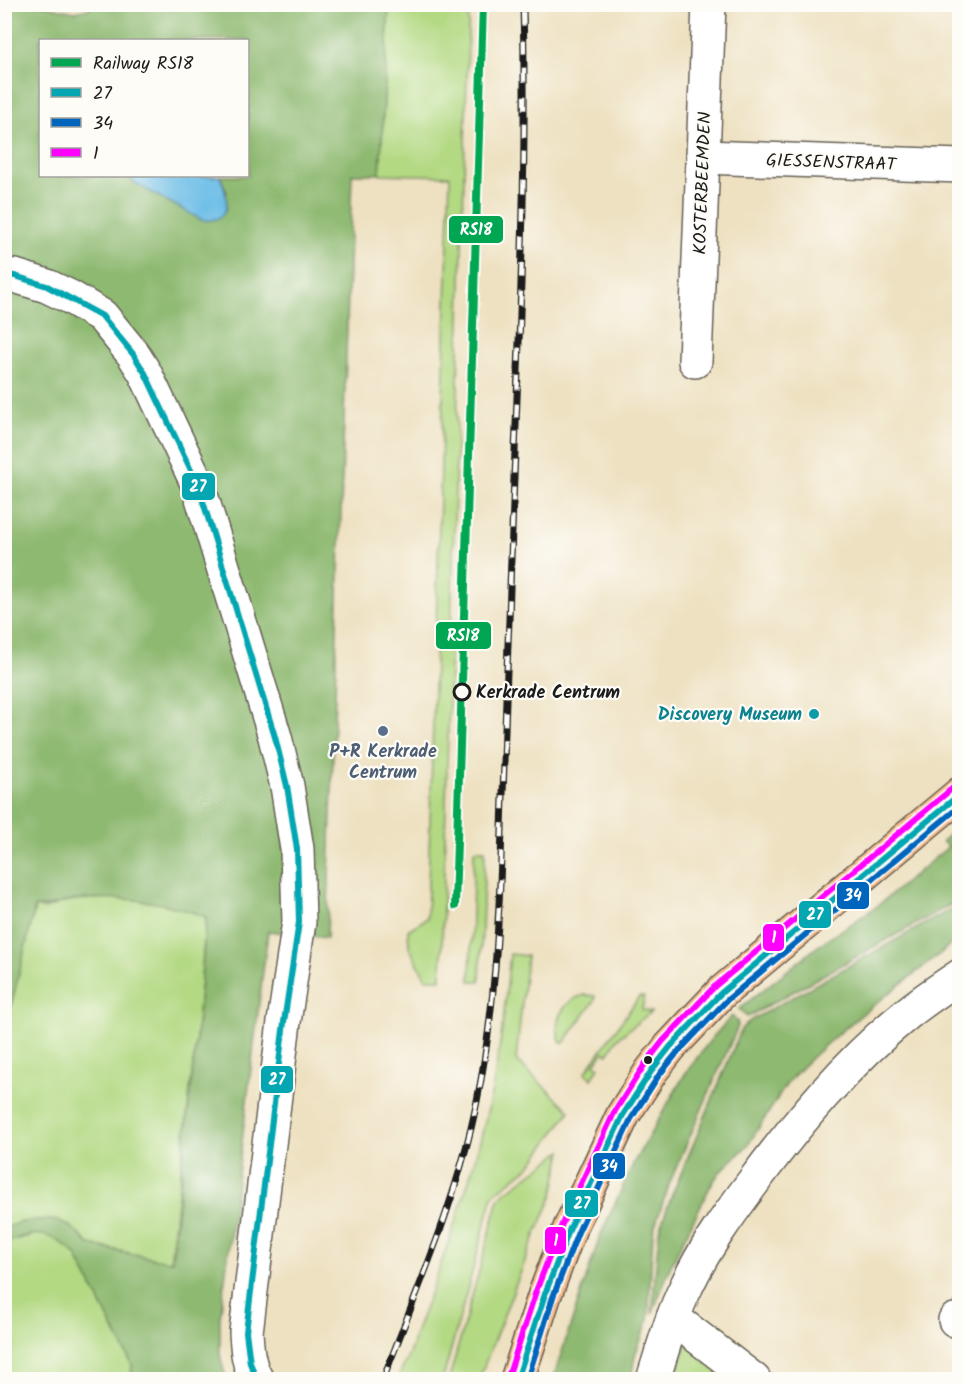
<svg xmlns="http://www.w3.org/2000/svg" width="964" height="1384" font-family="Kalam,sans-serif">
  <rect width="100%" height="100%" fill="#fdfcf7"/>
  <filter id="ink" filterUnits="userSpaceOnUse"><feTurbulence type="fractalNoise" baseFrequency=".0167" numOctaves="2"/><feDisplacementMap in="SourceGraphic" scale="12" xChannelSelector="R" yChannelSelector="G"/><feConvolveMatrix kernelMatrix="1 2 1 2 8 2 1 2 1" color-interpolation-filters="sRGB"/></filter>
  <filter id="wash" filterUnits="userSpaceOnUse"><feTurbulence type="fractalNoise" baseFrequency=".008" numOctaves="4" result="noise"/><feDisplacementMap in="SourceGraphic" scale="24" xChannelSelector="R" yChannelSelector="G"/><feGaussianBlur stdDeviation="1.35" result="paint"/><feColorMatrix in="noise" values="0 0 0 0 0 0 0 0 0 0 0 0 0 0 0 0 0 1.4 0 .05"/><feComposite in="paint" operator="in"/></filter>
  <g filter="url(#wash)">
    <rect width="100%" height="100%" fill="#eee1c1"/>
    <!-- green -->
    <g fill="#b3d983" stroke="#687a50" stroke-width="1.5">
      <path d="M389,5H469L441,979H426L409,947L408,930L427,918L450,176L380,174Z"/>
      <path d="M474,850H485L480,981H470Z"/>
      <path d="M104,897C141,899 170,904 206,917L196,1039L170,1262L89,1244L70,1226L5,1228V1031L35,907L45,909L69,900Z"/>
      <path d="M510,954L527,956L516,1060L570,1111L530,1166L493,1195L443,1379H398C403,1365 412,1352 414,1337C442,1262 470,1187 488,1109C500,1058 505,1006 510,954Z"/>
      <path d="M584,995L595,996V1000L564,1043H561C551,1021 563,1001 584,995Z"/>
      <path d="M639,997H644L642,1010L651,1012L617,1039L608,1054L603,1052L595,1064L599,1067L592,1079L585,1073Z"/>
      <path d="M562,1151L553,1195L534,1238L479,1379H449L499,1199L505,1193Z"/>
      <path d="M37,1234C55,1235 63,1243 76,1255L132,1365L131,1379L5,1380V1244L13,1240Z"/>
      <path d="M688,1339L742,1380H674Z"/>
    </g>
    <!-- forest -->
    <g fill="#8eb971" stroke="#556a46" stroke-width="1.5" fill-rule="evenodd">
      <path d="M92,4L389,5L380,174H352L327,938L268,931L220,1319V1355L226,1379H131L132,1365L76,1255C51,1232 36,1228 4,1244L5,1228C23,1220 55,1214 72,1228C78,1232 83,1240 89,1244C95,1247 166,1261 172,1261L196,1039L206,920V917C161,900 123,896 76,900C61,901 50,909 35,907L5,1031V5H42L75,12L88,9ZM40,40H248V176H220L227,193L148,190L136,184L128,176H40Z"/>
      <path d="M959,826V900L747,1017L739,1009L818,946L876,907L948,847L942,841Z"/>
      <path d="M959,905V938C903,986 837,1027 788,1082L747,1146L719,1173L711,1185L671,1265L652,1314L659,1230L672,1195L742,1028L751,1020Z"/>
      <path d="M732,1016L737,1021L738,1026L670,1182L653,1231L648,1321L635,1355L631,1379H553L600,1236L634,1162L685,1074L712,1038Z"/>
    </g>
    <!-- water -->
    <path fill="#6cbde7" stroke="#446c82" stroke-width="1.5" d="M128,176H220C228,195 235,223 202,220L136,184Z"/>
  </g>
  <g filter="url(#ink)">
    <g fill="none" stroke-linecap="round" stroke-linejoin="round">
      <defs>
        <g id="minor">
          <path d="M703,157L960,166"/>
          <path d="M4,275L15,276L47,286L70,297L102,316L133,354L145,373L198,485L275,737L287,786L297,849L299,922L284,1022L246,1332C247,1349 248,1365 257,1380"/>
          <path d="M695,361L709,4"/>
          <path d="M673,1318L754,1380"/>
          <path d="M955,1320L960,1319"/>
          <path d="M653,1380C663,1348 672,1315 687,1285C704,1249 727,1217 751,1185C797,1123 847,1062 908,1013C924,1000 942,988 960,976"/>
        </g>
        <path id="major" d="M517,1380L545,1294L570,1228L623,1115L652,1070L670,1047L721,993L960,794"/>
      </defs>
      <!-- minor casing -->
      <use href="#minor" stroke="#666156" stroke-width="36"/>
      <!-- major casing -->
      <use href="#major" stroke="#666156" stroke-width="36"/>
      <!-- minor -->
      <use href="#minor" stroke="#fff" stroke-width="33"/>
      <!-- major -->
      <use href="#major" stroke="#f9bc8a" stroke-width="33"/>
      <defs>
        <path id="rail" d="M383,1380C418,1288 458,1197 477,1101C495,1012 499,921 502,830C504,760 506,690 509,620C515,415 528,209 523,4"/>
      </defs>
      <!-- rail casing -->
      <use href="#rail" stroke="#1c1c1c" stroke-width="7"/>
      <!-- rail -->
      <use href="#rail" stroke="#fdfcf7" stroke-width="4.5" stroke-dasharray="14" stroke-linecap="butt"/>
      <defs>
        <g id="bus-1">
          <path d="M4,275L15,276L47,286L102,316L133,354L145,373L198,485L275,737L287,786L297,849L299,922L284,1022L246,1332L250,1363L257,1380"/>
          <path d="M517,1380L545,1294L570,1228L623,1115L652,1070L670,1047L721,993L960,794"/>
        </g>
        <path id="bus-2" d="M527,1380L553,1297L578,1232L631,1119L659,1075L677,1053L727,1000L960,806"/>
        <path id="bus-3" d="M508,1377L536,1291L562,1224L615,1111L645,1064L663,1041L715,986L954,787"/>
      </defs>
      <!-- bus-1 casing -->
      <use href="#bus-1" stroke="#fdfcf7" stroke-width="10"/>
      <!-- bus-2 casing -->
      <use href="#bus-2" stroke="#fdfcf7" stroke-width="10"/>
      <!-- bus-3 casing -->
      <use href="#bus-3" stroke="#fdfcf7" stroke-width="10"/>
      <!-- bus-1 -->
      <use href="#bus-1" stroke="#04a6b2" stroke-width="6"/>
      <!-- bus-2 -->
      <use href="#bus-2" stroke="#0065bd" stroke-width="6"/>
      <!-- bus-3 -->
      <use href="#bus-3" stroke="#f0f" stroke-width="6"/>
      <defs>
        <path id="rail-1" d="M455,906L483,4"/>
      </defs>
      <!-- rail-1 casing -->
      <use href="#rail-1" stroke="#fdfcf7" stroke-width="12"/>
      <!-- rail-1 -->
      <use href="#rail-1" stroke="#00a651" stroke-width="8"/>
    </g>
  </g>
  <!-- markers -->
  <circle fill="#fdfcf7" stroke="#1c1c1c" stroke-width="3" cx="462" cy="692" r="8"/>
  <circle fill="#0f9aa8" stroke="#fdfcf7" stroke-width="2" cx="814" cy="714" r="6"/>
  <circle fill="#5c6f8a" stroke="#fdfcf7" stroke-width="2" cx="383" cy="731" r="6"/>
  <circle fill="#1c1c1c" stroke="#fdfcf7" stroke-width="2" cx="648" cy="1060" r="5"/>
  <g text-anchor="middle" stroke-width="4.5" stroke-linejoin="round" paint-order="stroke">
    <!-- street labels -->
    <g font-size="18" fill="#1c1c1c" stroke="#fdfcf7">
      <text transform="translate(831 162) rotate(2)" y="6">GIESSENSTRAAT</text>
      <text transform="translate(702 183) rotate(-88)" y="6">KOSTERBEEMDEN</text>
    </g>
    <!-- stop labels -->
    <g font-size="18" font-weight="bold" fill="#1c1c1c" stroke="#fdfcf7" text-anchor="start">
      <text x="476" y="698">Kerkrade Centrum</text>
    </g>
    <!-- culture labels -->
    <g font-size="18" font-weight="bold" fill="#0d838f" stroke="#fdfcf7" text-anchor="end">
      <text x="802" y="720">Discovery Museum</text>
    </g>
    <!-- service labels -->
    <g font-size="18" font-weight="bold" fill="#4e5e75" stroke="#fdfcf7">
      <text x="383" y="757">P+R Kerkrade<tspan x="383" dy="21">Centrum</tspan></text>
    </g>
  </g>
  <g stroke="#fdfcf7" stroke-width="2">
    <rect x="448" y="215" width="56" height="29" rx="6" fill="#00a651"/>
    <rect x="181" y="472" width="35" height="29" rx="6" fill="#04a6b2"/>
    <rect x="435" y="621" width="57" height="29" rx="6" fill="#00a651"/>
    <rect x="836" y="881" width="34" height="29" rx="6" fill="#0065bd"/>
    <rect x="798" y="900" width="34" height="29" rx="6" fill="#04a6b2"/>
    <rect x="762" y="923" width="23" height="29" rx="6" fill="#f0f"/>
    <rect x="260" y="1065" width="34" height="29" rx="6" fill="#04a6b2"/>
    <rect x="592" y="1152" width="34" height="28" rx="6" fill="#0065bd"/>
    <rect x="564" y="1189" width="35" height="29" rx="6" fill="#04a6b2"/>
    <rect x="544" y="1226" width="23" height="29" rx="6" fill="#f0f"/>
  </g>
  <g font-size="16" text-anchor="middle" font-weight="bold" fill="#fff">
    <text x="476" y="235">RS18</text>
    <text x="198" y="492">27</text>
    <text x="463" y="641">RS18</text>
    <text x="853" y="901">34</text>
    <text x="815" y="920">27</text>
    <text x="774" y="943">1</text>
    <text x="277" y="1085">27</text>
    <text x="609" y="1172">34</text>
    <text x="582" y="1209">27</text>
    <text x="556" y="1246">1</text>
  </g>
  <!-- margin -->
  <rect width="964" height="1384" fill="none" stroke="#fdfcf7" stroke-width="24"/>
  <!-- legend -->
  <rect x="39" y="39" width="210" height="138" fill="#fdfcf7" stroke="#a3a29f" stroke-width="1.5"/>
  <rect x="51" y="58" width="30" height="9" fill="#00a651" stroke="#a3a29f" stroke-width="1.5"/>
  <text x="93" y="69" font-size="18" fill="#1c1c1c">Railway RS18</text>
  <rect x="51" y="88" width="30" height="9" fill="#04a6b2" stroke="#a3a29f" stroke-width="1.5"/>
  <text x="93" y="99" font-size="18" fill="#1c1c1c">27</text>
  <rect x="51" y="118" width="30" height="9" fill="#0065bd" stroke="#a3a29f" stroke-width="1.5"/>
  <text x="93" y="129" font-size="18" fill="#1c1c1c">34</text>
  <rect x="51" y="148" width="30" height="9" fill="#ff00ff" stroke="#a3a29f" stroke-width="1.5"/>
  <text x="93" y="159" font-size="18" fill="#1c1c1c">1</text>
</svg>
